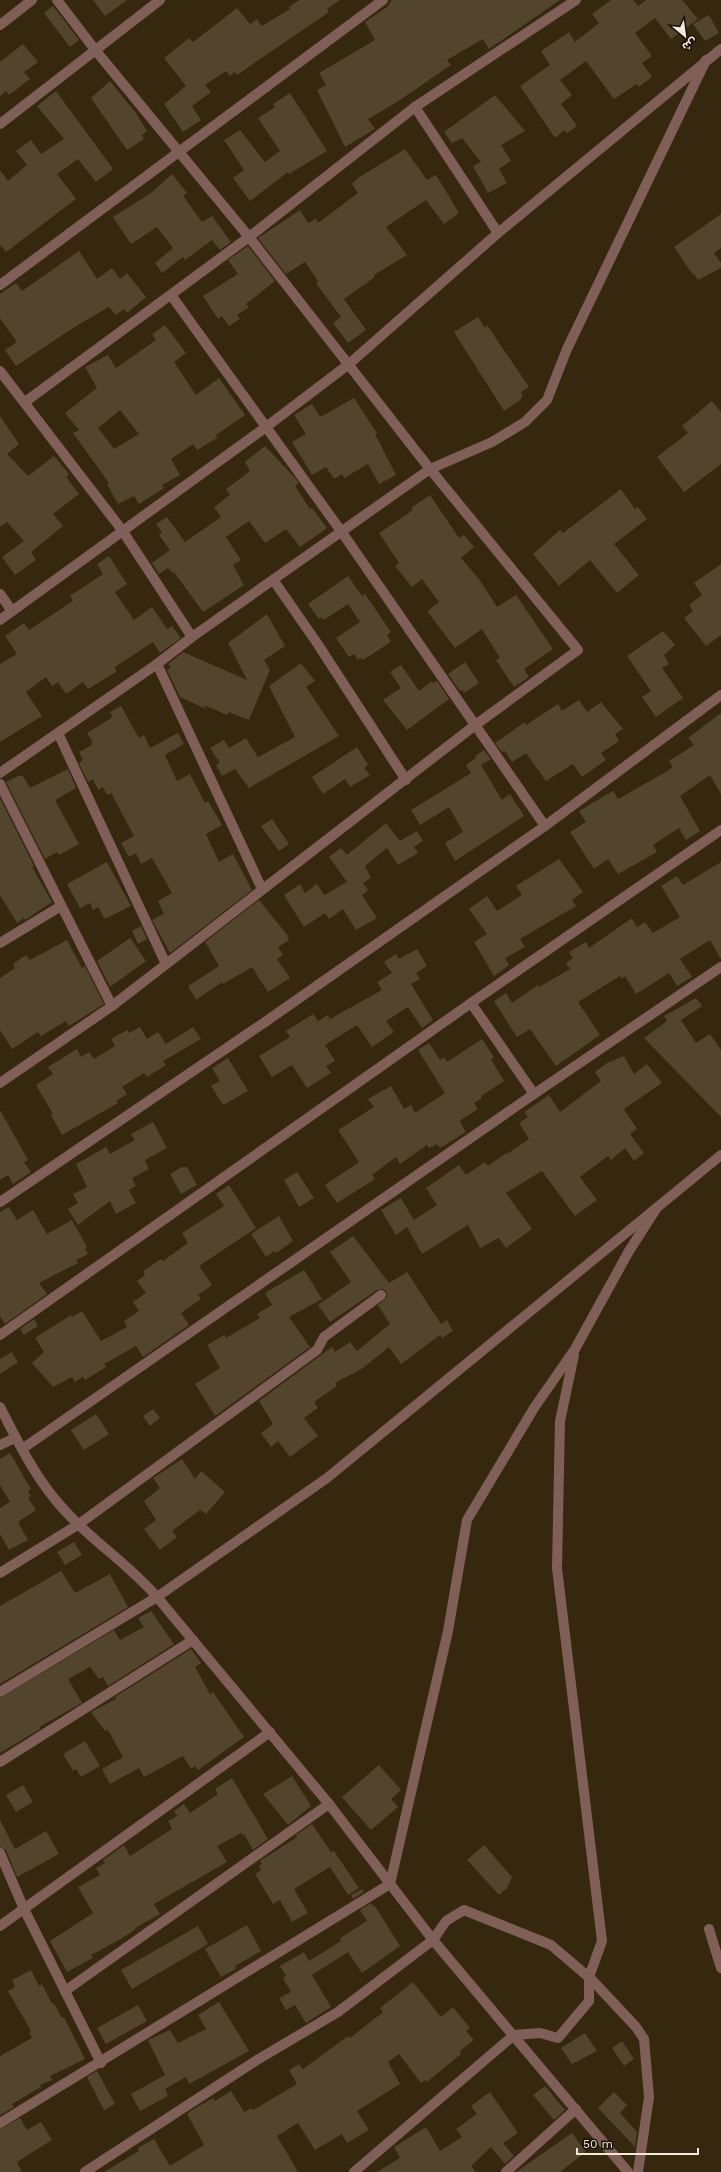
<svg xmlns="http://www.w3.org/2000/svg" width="721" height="2172" font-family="'Work Sans','Noto Sans Arabic',sans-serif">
  <rect width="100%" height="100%" fill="#36270f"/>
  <!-- building -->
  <g fill="#52442d" fill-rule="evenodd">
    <path d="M93,0H127L105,16Z"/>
    <path d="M299,0H340L327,9L329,12L237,75L235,72L230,76L226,71L205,85L211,92L192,106L201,120L183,132L164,104L186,86L164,58L189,38L193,42L237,8L250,24L257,19L262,26L290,9L289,7Z"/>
    <path d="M392,0H560L489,49L483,39L447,60L451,65L397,102L368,119L375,129L345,147L317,90L326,85L319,73L375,40L365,22L387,7Z"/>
    <path d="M611,0H633L638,6L646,0H682L698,19L671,39L655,18L635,33L652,56L642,63L652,77L639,87L637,84L614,99L586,61L560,80L572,95L561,104L577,126L567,133L564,130L555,138L520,86L550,65L541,51L569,32L575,42L599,23L592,14Z"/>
    <path d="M53,6L79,40L70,47L44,13Z"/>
    <path d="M709,15L719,33L705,41L693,24Z"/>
    <path d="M23,44L38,62L24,72L30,79L9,95L6,91L0,96V62Z"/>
    <path d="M110,81L135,112L147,131L142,135L144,139L127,150L91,98Z"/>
    <path d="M56,91L113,169L96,182L78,159L57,174L76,199L6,252L0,245V170L8,181L27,165L16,151L31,140L41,154L64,139L37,106Z"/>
    <path d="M290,93L327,151L289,174L288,172L250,201L233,178L244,170L224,140L240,130L265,162L280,151L258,118L275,107L273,104Z"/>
    <path d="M495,95L525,131L501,145L511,161L499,169L507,183L488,193L473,166L481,162L462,138L452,143L444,132Z"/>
    <path d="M405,149L427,180L436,175L459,213L444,224L426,200L386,227L407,255L374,275L375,277L344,299L366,330L348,343L333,323L341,317L316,283L318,281L305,262L286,274L258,238L300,210L308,223L316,219L318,223L358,193L352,184L358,178Z"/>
    <path d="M172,174L187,193L183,196L202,222L212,216L231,242L220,250L212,240L185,260L183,257L162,273L155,263L173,248L157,227L131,244L113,217L151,193Z"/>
    <path d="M721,214V248L714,253L721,263V268L698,280L694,274L693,275L674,247Z"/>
    <path d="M248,246L275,281L246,304L249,307L237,315L240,319L229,326L222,316L218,319L203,296L238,274L228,260Z"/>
    <path d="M79,251L97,279L112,268L120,279L127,273L146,297L127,313L124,309L116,315L109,307L73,328L16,366L5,350L17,342L0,318V294L16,283L22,291Z"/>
    <path d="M478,317L485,328L487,325L529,387L521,392L523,396L519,401L504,411L454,332Z"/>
    <path d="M165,325L186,353L174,362L196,395L219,378L245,415L216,435L217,438L197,450L193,444L171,459L180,475L162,485L164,488L139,504L134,496L118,504L107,484L109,483L73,433L79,430L65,413L97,388L85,367L108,355L116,368L156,340L152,334ZM120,410L139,434L114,449L98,428Z"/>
    <path d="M354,398L377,433L375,434L396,475L379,484L368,464L344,478L342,474L334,479L326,467L312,475L292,442L306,434L294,415L312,404L320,417Z"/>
    <path d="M712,401L721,412V464L684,492L657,457L688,433L682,426Z"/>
    <path d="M0,416L19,444L7,454L28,476L54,456L69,474L66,477L79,494L53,514L63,526L31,552L36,560L15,575L2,557L24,541L7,522L0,527Z"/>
    <path d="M265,446L295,478L299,483L295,486L310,509L312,508L327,528L300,547L286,529L265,543L249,521L226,537L241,560L233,565L244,585L203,612L174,572L173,573L168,568L159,574L152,563L170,550L159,535L162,532L156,524L167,517L185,542L221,517L214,507L230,495L226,489L250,471L245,462Z"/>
    <path d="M621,489L635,509L638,507L647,519L614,544L639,575L617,593L590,560L559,586L533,554L560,530L563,533Z"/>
    <path d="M430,495L459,538L464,535L474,547L461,558L479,579L497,607L516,595L553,649L524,669L529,677L514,687L496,660L500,658L482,629L455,648L427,611L439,602L422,579L412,587L395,566L399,563L379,533L413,510L411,508Z"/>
    <path d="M109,556L127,584L115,592L134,620L152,607L167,629L172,626L181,638L160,653L153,642L115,667L116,672L88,689L83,682L66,694L58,682L52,686L46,677L26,692L42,716L0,742V664L17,654L5,636L24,623L29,630L73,601L70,596L103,574L97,564Z"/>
    <path d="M721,564V635L706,646L684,618L693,611L689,605L702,595L694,583Z"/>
    <path d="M348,576L362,596L365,594L391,632L387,635L391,642L363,660L361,658L358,660L354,654L349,657L336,638L360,622L348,604L324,620L322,617L319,619L308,604Z"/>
    <path d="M267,614L285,646L264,660L270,670L249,720L229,712L227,715L204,705L206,709L180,697L167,670L171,667L168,664L183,652L247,680L228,643Z"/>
    <path d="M663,631L675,645L664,655L669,664L662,668L683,698L656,717L642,697L651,691L627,656Z"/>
    <path d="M465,662L479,683L464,693L462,690L460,691L448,674Z"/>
    <path d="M301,663L315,681L306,687L339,736L249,788L235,769L222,776L216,765L220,763L210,748L224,740L229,748L246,738L258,757L295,737L269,686Z"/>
    <path d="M401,665L419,691L432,681L433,683L437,681L449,699L407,730L383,700L401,688L390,672Z"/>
    <path d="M579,700L587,712L601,702L623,729L615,734L619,741L601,753L606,760L582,777L573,764L546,781L526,753L512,762L505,751L502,752L495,743L525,722L526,725L558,704L562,711Z"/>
    <path d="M121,706L139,738L144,735L150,748L178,733L184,744L165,755L177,781L190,774L205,803L208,801L222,825L206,834L219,862L233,854L252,890L170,953L152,920L164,914L158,901L172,893L152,858L141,864L136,853L129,857L121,843L134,836L111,793L107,795L103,787L98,790L93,779L88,782L79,763L83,760L79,752L92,745L91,743L93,742L87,733L113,717L110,712Z"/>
    <path d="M721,713V794L710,775L680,796L700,831L686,840L679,828L653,845L657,852L618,874L608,859L594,869L570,832L586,822L579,811L613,791L618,799L664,773L673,767L669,761L694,745L688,738Z"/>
    <path d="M357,747L368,765L364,768L370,775L350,787L345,779L323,794L312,777Z"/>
    <path d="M484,750L491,759L481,765L502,800L510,794L524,816L455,861L445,843L463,832L449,807L420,825L411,810L471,773L466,765L476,758L475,756Z"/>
    <path d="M68,769L76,788L55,800L79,844L59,855L57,852L45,859L6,782L18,776H23L30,788Z"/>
    <path d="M0,798L34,866L32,867L52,902L25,920L24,918L17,923L0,895Z"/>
    <path d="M272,819L289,844L279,851L261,826Z"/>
    <path d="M386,823L400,841L417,831L423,841L414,847L418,853L398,865L387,848L365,866L371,878L363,883L368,890L362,895L377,918L356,930L343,909L329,919L325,913L304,927L284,895L300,884L305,893L317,884L324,895L347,882L329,857L341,848L347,855Z"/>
    <path d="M559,859L583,892L572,900L576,906L520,939L525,947L505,958L509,965L494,976L474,942L487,934L469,909L487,896L497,911L522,895L516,886Z"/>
    <path d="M107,862L131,906L105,919L98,907L93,910L90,903L80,908L67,884Z"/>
    <path d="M721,862V959L710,940L680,959L692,977L677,986L669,973L636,994L625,976L622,979L620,976L578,1002L600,1035L556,1066L530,1029L517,1037L494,1001L506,993L512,1003L538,985L539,987L570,969L566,963L573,958L569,952L586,942L589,948L632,918L637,927L645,922L653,933L680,917L661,886L677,876L683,885Z"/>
    <path d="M259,900L289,937L287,938L289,940L278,947L283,955L277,959L290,978L268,992L252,967L223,984L222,982L196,1000L188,986L219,966L205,942Z"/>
    <path d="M141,926L147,939L138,944L132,931Z"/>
    <path d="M130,938L146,961L110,987L97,961Z"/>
    <path d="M67,940L82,968L85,966L104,1004L69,1026L66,1021L41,1036L38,1032L12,1049L0,1030V978L15,968L13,964L26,955L30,960Z"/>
    <path d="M417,949L427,966L416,973L420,979L411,984L433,1020L422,1028L408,1007L386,1021L394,1032L372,1047L357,1025L325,1045L335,1061L326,1066L331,1073L307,1088L292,1065L272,1077L259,1056L290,1037L286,1031L313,1014L318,1021L328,1015L330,1019L382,990L377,982L392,973L384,962L396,954L399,959Z"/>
    <path d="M696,998L702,1006L681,1020L696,1043L710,1034L721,1050V1117L644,1038L667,1021L664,1016Z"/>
    <path d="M140,1027L147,1039L158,1032L166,1044L193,1027L201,1039L163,1061L166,1065L147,1077L144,1073L122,1087L127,1094L116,1101L118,1103L62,1135L51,1115L53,1114L36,1085L53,1074L48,1067L77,1049L81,1057L89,1052L94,1059L115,1046L111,1039L127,1030L129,1033Z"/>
    <path d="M482,1039L494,1057L491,1059L504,1081L481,1096L482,1098L474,1103L478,1109L461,1120L460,1122L466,1132L440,1148L437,1144L429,1148L427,1145L400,1164L396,1157L372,1175L375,1179L337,1203L325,1185L359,1162L338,1130L374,1107L368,1099L391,1086L404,1109L411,1105L415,1113L445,1093L418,1050L429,1043L440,1060L444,1057L447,1062Z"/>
    <path d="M624,1056L634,1074L647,1064L662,1083L624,1109L637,1129L630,1134L644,1153L634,1161L625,1148L611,1160L608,1156L580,1177L597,1200L575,1216L542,1171L506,1193L532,1229L506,1248L499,1238L480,1248L468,1225L422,1254L407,1227L396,1235L381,1210L401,1198L414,1220L437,1205L426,1188L459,1165L466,1175L485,1162L488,1166L506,1153L507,1154L529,1139L519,1123L528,1117L524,1112L549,1095L560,1112L601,1081L595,1072L607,1063Z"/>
    <path d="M228,1058L248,1091L223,1105L211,1086L220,1081L212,1068Z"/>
    <path d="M0,1110L28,1160L24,1162L31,1172L13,1184L8,1175L0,1180Z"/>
    <path d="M153,1122L167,1148L145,1160L149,1169L132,1178L136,1186L129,1190L136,1203L116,1214L110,1201L78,1225L68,1209L78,1203L73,1194L87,1187L76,1164L106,1147L110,1154L135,1140L131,1134Z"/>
    <path d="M182,1167H187L197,1185L181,1194L170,1174Z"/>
    <path d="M297,1172L314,1198L299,1207L284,1180Z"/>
    <path d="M229,1185L256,1228L199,1266L212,1285L198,1295L201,1299L181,1313L189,1325L143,1357L136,1346L104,1364L106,1367L85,1380L83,1377L75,1382L72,1377L53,1387L32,1363L44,1352L35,1338L71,1315L72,1317L82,1311L101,1341L127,1327L124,1321L139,1311L133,1302L146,1293L137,1281L145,1275L143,1271L161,1259L163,1261L188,1243L182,1233L224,1206L216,1194Z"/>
    <path d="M9,1207L17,1220L33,1210L47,1234L72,1220L87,1247L85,1248L88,1254L76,1260L78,1263L39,1283L47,1294L5,1324L0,1316V1212Z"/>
    <path d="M279,1216L293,1241L276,1253L274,1251L266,1257L251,1234Z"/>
    <path d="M353,1236L389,1283L407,1272L441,1324L447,1320L453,1331L442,1338L440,1335L401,1364L389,1347L363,1368L335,1383L337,1386L314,1402L318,1408L304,1418L318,1436L290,1457L278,1441L271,1447L261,1433L273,1424L259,1401L332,1347L335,1352L350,1342L357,1351L390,1324L378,1305L387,1297L386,1291L383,1289L377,1290L330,1322L318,1305L351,1282L330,1252Z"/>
    <path d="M304,1270L322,1299L289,1317L310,1347L215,1416L195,1384L220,1368L207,1345L224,1335L226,1338L260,1318L257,1314L272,1305L265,1293Z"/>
    <path d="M34,1319L38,1326L24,1335L20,1329Z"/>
    <path d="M12,1352L18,1362L0,1374V1359Z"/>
    <path d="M153,1409L160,1418L150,1426L143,1416Z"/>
    <path d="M96,1414L109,1434L84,1450L71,1430Z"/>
    <path d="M10,1453L31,1489L28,1491L31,1496L28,1498L36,1510L18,1522L28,1540L9,1550L0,1534V1508L10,1502L0,1485V1459Z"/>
    <path d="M182,1459L195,1479L201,1471L225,1492L206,1514L200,1510L172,1531L177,1537L160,1550L144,1529L156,1520L144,1501L160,1488L153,1478Z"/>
    <path d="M74,1542L82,1555L65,1565L57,1552Z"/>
    <path d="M61,1571L75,1593L110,1574L128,1607L0,1684V1606Z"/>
    <path d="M151,1611L174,1644L108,1686L103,1677L99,1679L90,1667L68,1679L82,1703L39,1727L40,1729L0,1753V1698L114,1630L120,1640L144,1627L138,1618Z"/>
    <path d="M191,1649L201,1663L195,1667L210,1694L213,1692L244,1737L198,1770L195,1766L191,1769L183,1756L144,1777L139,1768L110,1784L102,1769L123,1757L108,1730L105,1731L91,1712L116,1699L115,1697Z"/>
    <path d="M85,1741L100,1766L81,1777L76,1769L73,1771L63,1754Z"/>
    <path d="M379,1765L401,1790L391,1799L398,1807L371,1830L342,1797Z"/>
    <path d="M292,1776L311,1806L288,1825L263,1794Z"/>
    <path d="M232,1778L268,1839L253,1850L244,1834L243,1835L241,1833L217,1846L227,1862L154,1904L160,1914L135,1928L136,1929L121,1939L91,1955L93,1958L67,1972L50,1941L93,1913L78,1887L100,1875L96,1868L105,1863L103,1860L123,1846L124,1845L130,1856L172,1829L168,1821L177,1816L174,1811L184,1804L190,1813L218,1794L215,1789Z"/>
    <path d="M23,1785L33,1802L16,1812L6,1795Z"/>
    <path d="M0,1820L15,1849L46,1831L59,1854L17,1877L6,1850L0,1847Z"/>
    <path d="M312,1824L331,1852L334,1851L359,1888L348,1895L330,1867L294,1889L308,1913L292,1922L280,1900L273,1904L255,1874L261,1870L259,1866L262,1864L260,1861L297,1837L296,1835Z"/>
    <path d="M484,1845L512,1877L507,1888L499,1895L467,1860Z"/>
    <path d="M362,1889L364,1892L353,1899L351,1895Z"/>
    <path d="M371,1903L374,1907L375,1906L400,1946L362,1973L348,1952L312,1975L331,2007L306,2023L295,2005L286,2010L279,1998L291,1992L283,1978L286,1976L280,1966L304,1952L309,1961L341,1941L340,1938L367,1921L360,1910Z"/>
    <path d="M247,1925L261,1951L235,1966L236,1969L221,1977L205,1949Z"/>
    <path d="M198,1926L208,1944L132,1989L121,1970Z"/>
    <path d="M31,1970L39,1986L42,1984L52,2004L54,2003L62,2018L64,2017L85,2059L50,2076L52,2080L40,2085L41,2087L12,2104L14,2107L0,2115V2056L32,2038L29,2032L31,2031L8,1991L15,1987L12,1980Z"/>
    <path d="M413,1982L441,2017L453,2007L470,2028L466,2031L474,2040L460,2051L461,2054L427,2082L425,2080L421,2083L399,2054L388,2062L400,2084L357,2111L369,2130L347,2143L342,2134L315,2150L298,2123L277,2136L298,2172H104L139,2151L138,2148L154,2139L170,2166L204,2145L187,2114L192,2110L213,2098L215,2101L231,2091L244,2112L252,2108L253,2110L297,2084L289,2070L299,2064L303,2069L348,2036L350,2038L383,2012L380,2008Z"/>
    <path d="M219,2002L249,2051L189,2084L186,2077L165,2089L168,2096L140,2111L131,2094L165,2075L148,2040L170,2030L178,2043L206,2029L198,2015Z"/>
    <path d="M138,2005L147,2021L106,2044L97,2028Z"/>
    <path d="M585,2033L597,2051L572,2064L561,2048Z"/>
    <path d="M622,2041L634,2059L624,2066L612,2048Z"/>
    <path d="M97,2071L115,2104L104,2110L87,2077Z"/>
    <path d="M545,2086L565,2110L554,2120L533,2095Z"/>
    <path d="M490,2092L518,2133L503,2143L514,2156L505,2164L491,2147L471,2166L476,2172H377L400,2158L394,2147L426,2127L440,2151L462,2137L456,2129L477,2114L471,2106Z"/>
    <path d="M614,2092L627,2105L620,2113L637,2132L635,2147L598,2108Z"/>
    <path d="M20,2118L27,2130L41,2122L52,2140L17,2162L22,2172H0V2129Z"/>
    <path d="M572,2133L586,2152L560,2172H516Z"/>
  </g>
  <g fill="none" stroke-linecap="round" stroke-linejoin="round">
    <!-- minor -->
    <g stroke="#815f59" stroke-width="10">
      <path d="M0,25L32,0"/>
      <path d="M415,107L498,233"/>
      <path d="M0,124L160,0"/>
      <path d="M0,285L383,0"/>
      <path d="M171,295L341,531L545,826"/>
      <path d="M0,371L122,530L192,637"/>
      <path d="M25,402L249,237L415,107L576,0"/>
      <path d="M274,581L317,643L406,780"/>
      <path d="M0,594L12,611"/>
      <path d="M0,620L266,427L349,364L498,233L721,49"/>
      <path d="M157,664L262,889"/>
      <path d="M58,733L166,964"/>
      <path d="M0,773L157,664L192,637L430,469L492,442L525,422L547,400L567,349L706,60"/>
      <path d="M0,784L112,1006"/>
      <path d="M0,943L61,906"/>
      <path d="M471,1003L534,1094"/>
      <path d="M0,1083L112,1006L474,726L578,650L430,469L249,237L96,51L57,0"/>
      <path d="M0,1202L268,1020L545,826L721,695"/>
      <path d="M0,1335L471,1003L721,830"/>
      <path d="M0,1407C16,1438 32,1471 54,1498C84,1536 126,1561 157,1597L329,1804L433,1940L628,2172"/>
      <path d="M0,1445L15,1438"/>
      <path d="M22,1449L534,1094L721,967"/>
      <path d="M0,1573L79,1524L317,1350L324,1337L381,1295"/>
      <path d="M0,1692L157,1597L327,1478L721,1155"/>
      <path d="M0,1762L193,1640"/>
      <path d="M0,1853L24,1909L101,2063"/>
      <path d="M0,1926L270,1732"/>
      <path d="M709,1929L721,1968"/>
      <path d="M65,1991L329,1804"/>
      <path d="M0,2123L390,1884L448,1631L467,1520L534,1408L575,1349L629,1251L656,1209"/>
      <path d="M85,2172L257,2060L338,2012L433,1940L446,1921L464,1910L551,1945L592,1980L636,2027L644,2039L649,2097L638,2172"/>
      <path d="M354,2172L514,2035L540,2033L558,2038L589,2001V1977L602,1941L557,1568L560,1421L574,1355"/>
      <path d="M506,2172L576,2109"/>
    </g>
  </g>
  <!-- north arrow -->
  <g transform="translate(685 36) rotate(151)" stroke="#181208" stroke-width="3" paint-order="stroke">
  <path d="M0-3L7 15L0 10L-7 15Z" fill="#f3e9db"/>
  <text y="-6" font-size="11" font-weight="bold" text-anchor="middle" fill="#f3e9db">ش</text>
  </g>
  <!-- scale -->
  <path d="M577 2148v6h121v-6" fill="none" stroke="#f3e9db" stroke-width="2"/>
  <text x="583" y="2148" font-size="12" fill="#f3e9db" stroke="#181208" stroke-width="3" paint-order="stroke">50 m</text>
</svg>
